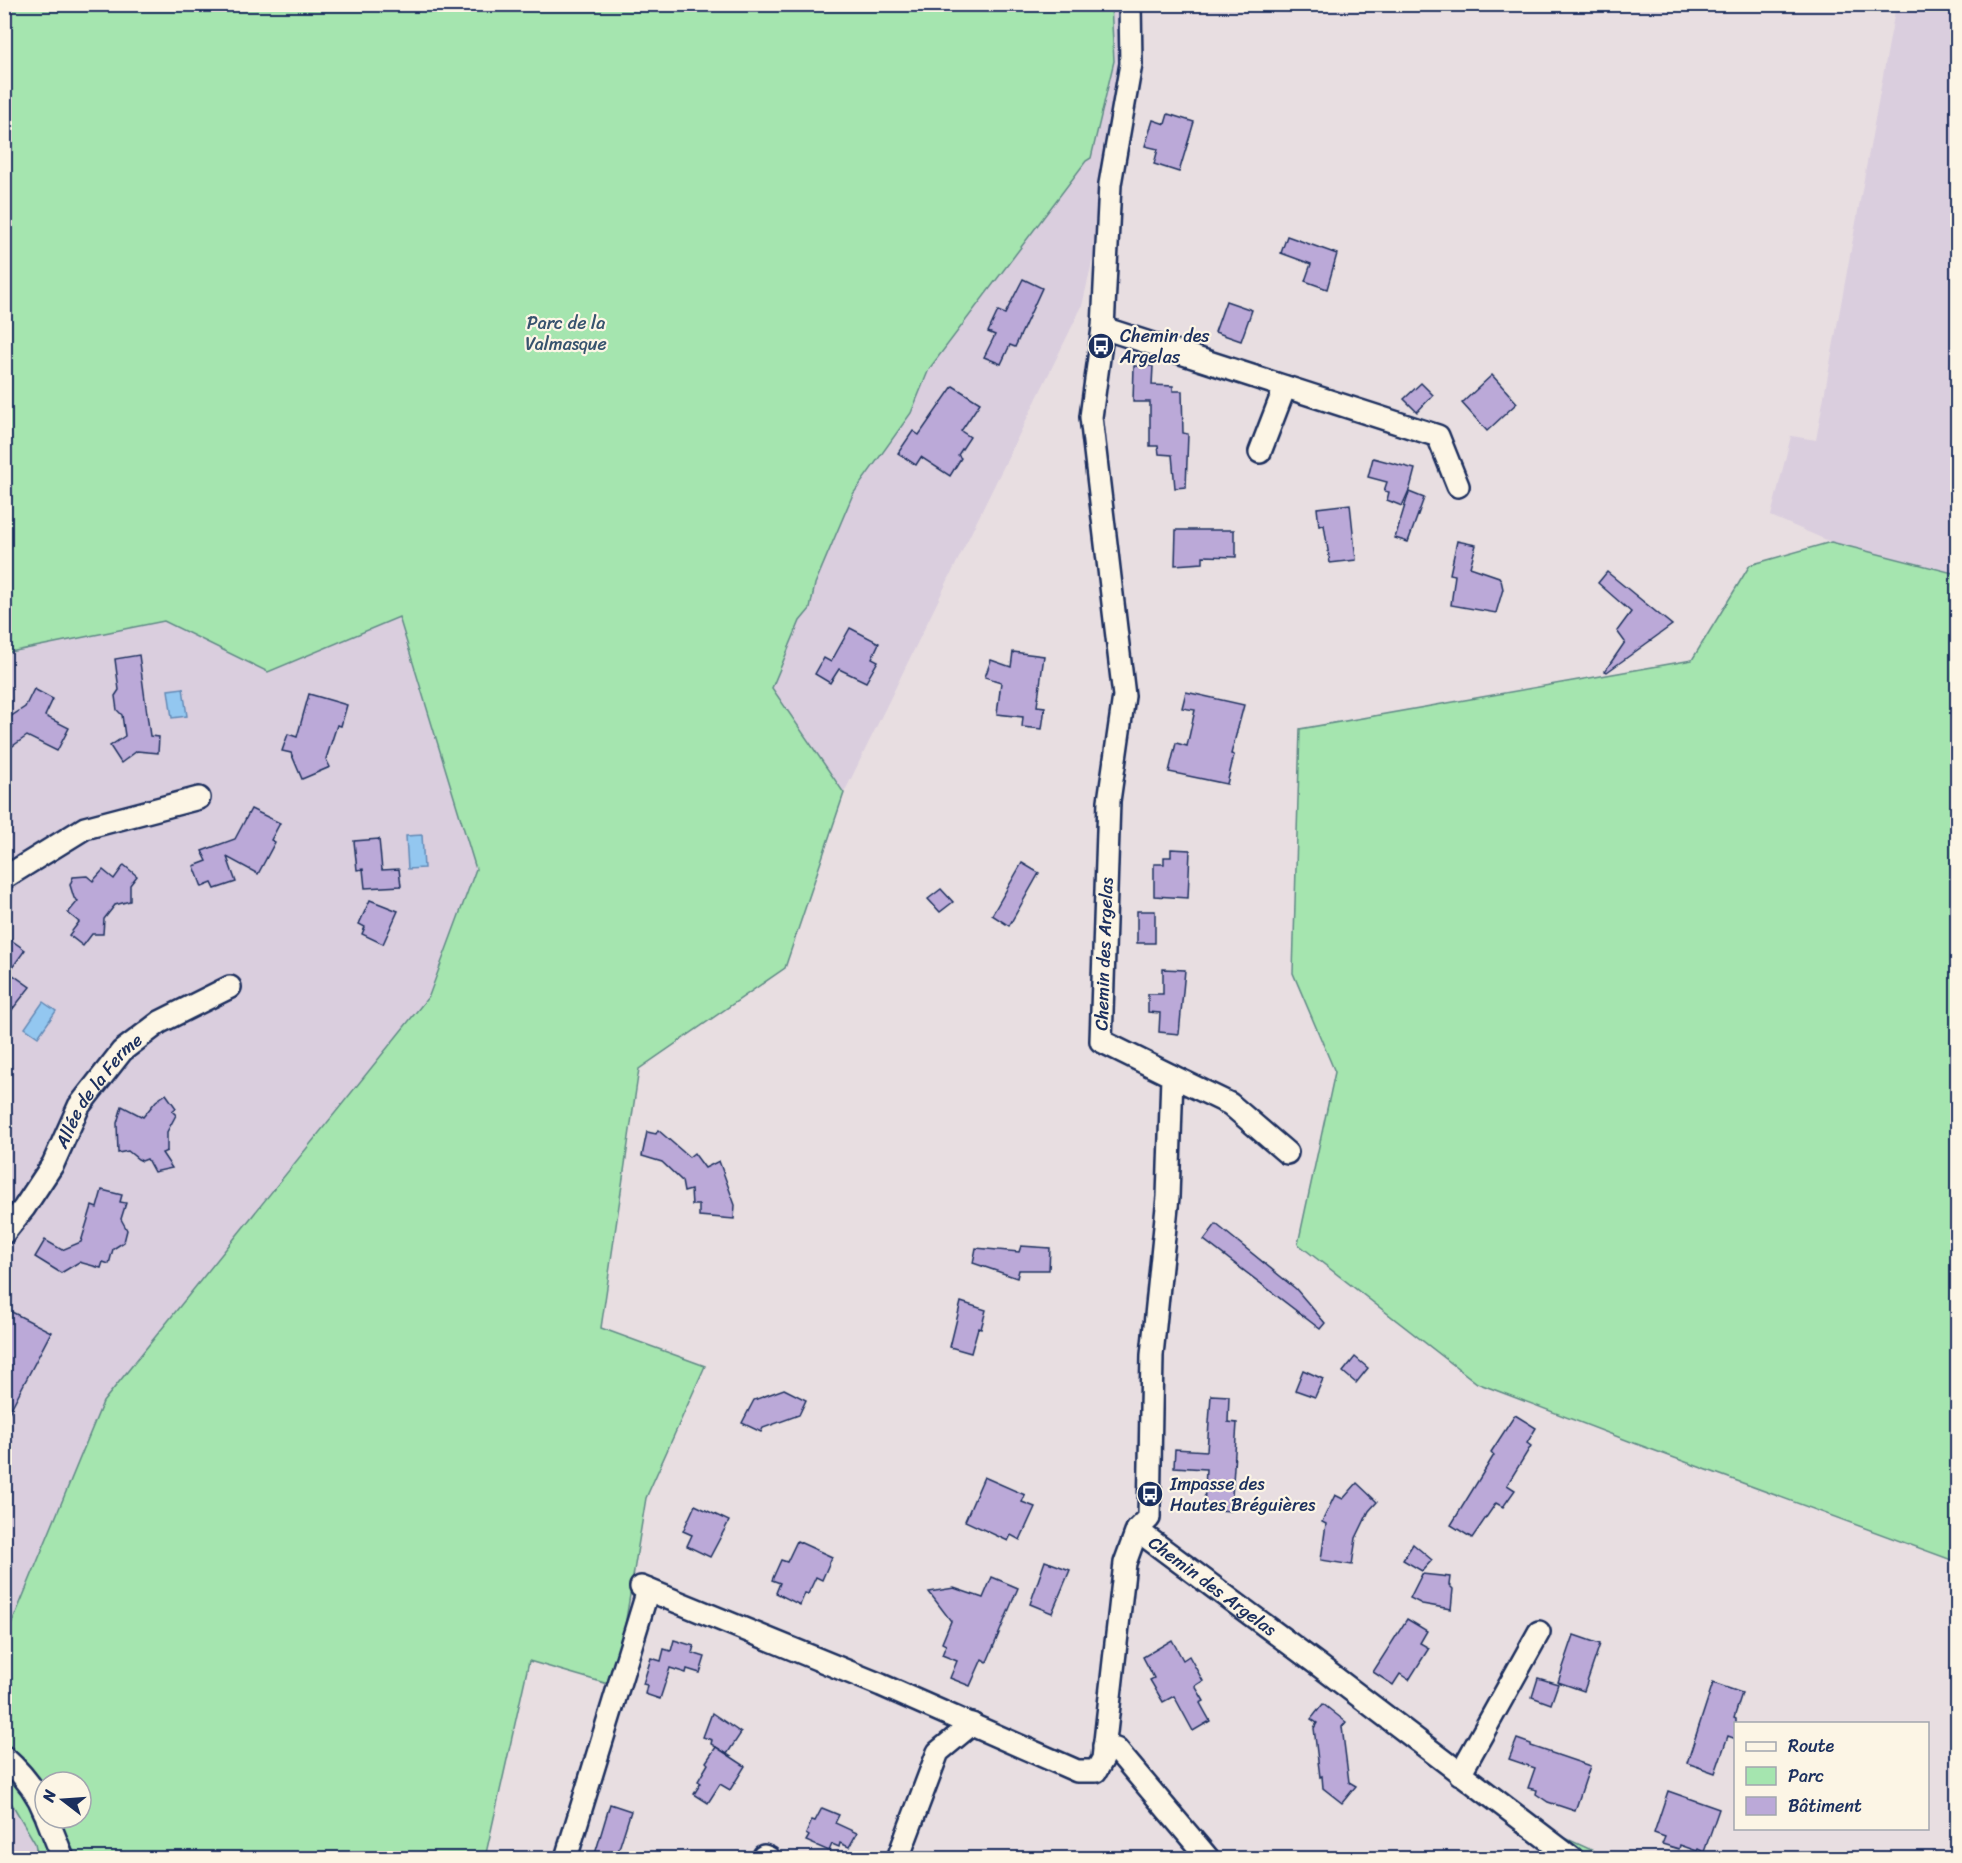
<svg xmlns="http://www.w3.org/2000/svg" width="1962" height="1863" font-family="Sriracha,sans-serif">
  <rect width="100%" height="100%" fill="#e8dee1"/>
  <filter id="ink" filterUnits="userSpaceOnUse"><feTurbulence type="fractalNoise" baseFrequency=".0167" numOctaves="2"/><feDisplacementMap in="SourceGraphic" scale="12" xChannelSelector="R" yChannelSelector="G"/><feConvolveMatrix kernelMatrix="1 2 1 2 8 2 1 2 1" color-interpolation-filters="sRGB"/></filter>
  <g filter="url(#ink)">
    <!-- built -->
    <g fill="#dacede" fill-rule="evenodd">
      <path d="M5,5H1130L1110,184L1082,306L844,793L785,968L639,1069L601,1328L705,1366L646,1498L615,1686L529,1661L478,1858H5ZM45,1782H81V1818H45Z"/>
      <path d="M1896,5H1957V574L1831,542L1771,516L1791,436L1816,440Z"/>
    </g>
    <!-- green -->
    <g fill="#a5e5af" stroke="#608a86" stroke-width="1.5" fill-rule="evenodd">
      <path d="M5,5H1111L1114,61L1091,158L1086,161L929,369L911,413L853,494L815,584L810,609L800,621L772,688L844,793L785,968L639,1069L601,1328L705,1366L646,1498L615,1686L529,1661L485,1858H38L35,1843L5,1792V1640L103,1402L429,996L476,869L399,617L268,672L164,621L5,653ZM45,1782H81V1818H45Z"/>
      <path d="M1831,542L1957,574V1562L1634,1443L1477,1383L1298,1244L1335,1072L1293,973L1300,729L1692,660L1750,565Z"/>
      <path d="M1493,1805L1609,1858H1562Z"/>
    </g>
    <!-- water -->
    <g fill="#93c7f0" stroke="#638ab6" stroke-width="1.5">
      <path d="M183,688L187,716L172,718L168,690Z"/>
      <path d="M422,835L424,868L408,869L406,836Z"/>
      <path d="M43,1002L56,1011L38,1037L25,1028Z"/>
    </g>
    <!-- building -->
    <g fill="#bba9d8" stroke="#1b2f5e" stroke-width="1.5">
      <path d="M1168,114L1194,122L1179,172L1154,164L1158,149L1145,146L1153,120L1165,124Z"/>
      <path d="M1287,236L1337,254L1327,289L1305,281L1311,264L1281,253Z"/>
      <path d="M1023,279L1042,288L1015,347L1010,345L1001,364L984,357L995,335L988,332L998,311L1005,314Z"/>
      <path d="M1226,301L1252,310L1241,341L1215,332Z"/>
      <path d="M1134,366H1153L1152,385L1173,386V391H1182L1183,433L1188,434L1186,487L1175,488L1172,455L1159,454L1158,446H1150V402H1133Z"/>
      <path d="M1492,375L1517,403L1487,431L1462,403Z"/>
      <path d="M1421,383L1433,395L1417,412L1404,399Z"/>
      <path d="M953,386L980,403L961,431L970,437L958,455L961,458L950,476L921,457L916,465L898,453L913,431L919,435Z"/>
      <path d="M1373,458L1415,469L1410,488L1402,506L1387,500L1389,492L1384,491L1387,482L1368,477Z"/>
      <path d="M1409,492L1424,498L1408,542L1395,538Z"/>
      <path d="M1350,504L1356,560L1330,563L1324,525L1319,526L1317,508Z"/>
      <path d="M1176,530H1234V541H1236V557L1203,556V563L1175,565Z"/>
      <path d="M1457,541L1476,545L1470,567L1499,577L1501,580L1503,589L1496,613L1451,605L1455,575L1450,574Z"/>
      <path d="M1607,572L1672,625L1607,672L1605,671L1625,642L1617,631L1631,612L1598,583Z"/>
      <path d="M850,628L879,643L872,658L878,661L866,682L839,669L830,683L815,674L824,658L831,662Z"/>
      <path d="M1013,652L1044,656L1037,706L1045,707L1042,729L1022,727L1023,717L997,714L1001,682L985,677L991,660L1011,667Z"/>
      <path d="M139,655L150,736L159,737L158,753L137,751L121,763L110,746L125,736L122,715L117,710L115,696L119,690L115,659Z"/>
      <path d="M34,689L53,699L45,716L69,728L57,751L27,736L4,752V721L25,707Z"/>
      <path d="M1186,692L1244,705L1231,754L1234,755L1227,784L1169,772L1176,743L1187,746L1195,710L1182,708Z"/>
      <path d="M309,694L347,705L341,726L337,725L326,759L330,767L302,779L291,753L282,751L288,734L297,737Z"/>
      <path d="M251,809L280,823L271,840L275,842L258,874L227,857L236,882L215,889L212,883L202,887L194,866L207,861L202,851L235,839Z"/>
      <path d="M379,839L382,870L399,869L401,886L365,888L363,869L357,870L354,841Z"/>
      <path d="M1171,849L1190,850L1188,898L1154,896V864H1164V857H1171Z"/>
      <path d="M1022,863L1039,873L1009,926L992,915Z"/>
      <path d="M124,865L137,876L130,885V901L115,905L104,919L103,934H92L83,946L69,935L79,922L68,913L78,901L74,898L70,885L73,877L87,876L93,881L103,870L114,879Z"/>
      <path d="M941,889L953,902L940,912L928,899Z"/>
      <path d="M370,900L398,911L383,944L362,934L365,927L359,924Z"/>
      <rect x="1137" y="911" width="18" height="32"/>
      <path d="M4,935L25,950L9,972L30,987L4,1020Z"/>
      <path d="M1163,969L1185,970L1179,1034L1159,1032L1160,1013L1148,1012V994H1163Z"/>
      <path d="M166,1094L176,1108L172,1111L176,1115L167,1132V1151L162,1153L172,1168L154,1172L147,1159L142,1161L138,1159L128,1151L118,1153L117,1123L122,1106L143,1117L156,1101Z"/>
      <path d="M658,1130L689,1157L694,1153L705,1168L719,1161L735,1205L734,1219L699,1216V1205H692L691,1190L684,1192L682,1181L662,1162L642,1156L647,1132L656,1134Z"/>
      <path d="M102,1190L122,1195L120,1202L126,1203L121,1219L127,1230L124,1242L113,1249L109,1264L103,1262L101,1268L79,1262L61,1273L35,1257L45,1240L62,1250L81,1242L92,1206L97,1208Z"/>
      <path d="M1216,1224L1296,1289L1325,1323L1320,1329L1204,1240Z"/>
      <path d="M1021,1246L1050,1248L1049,1270H1019L1017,1278L973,1263L976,1248L1019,1252Z"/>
      <path d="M961,1302L986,1310L981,1329L978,1328L971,1353L950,1347Z"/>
      <path d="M4,1308L51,1332L4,1422Z"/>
      <path d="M1355,1357L1368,1368L1356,1383L1343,1372Z"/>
      <path d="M1303,1370L1323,1379L1315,1397L1295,1390Z"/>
      <path d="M784,1389L806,1400L799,1415L763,1428L761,1432L742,1423L754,1400Z"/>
      <path d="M1211,1395L1229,1396L1228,1422L1237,1423L1231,1511L1204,1509L1206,1469L1174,1467L1175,1449L1207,1451Z"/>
      <path d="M1515,1415L1536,1428L1527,1443L1531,1446L1507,1485L1515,1490L1503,1507L1496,1503L1472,1538L1451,1525L1494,1455L1491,1452Z"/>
      <path d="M984,1477L1025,1495L1022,1502L1035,1507L1020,1540L1011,1535L1008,1541L965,1521Z"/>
      <path d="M1357,1483L1377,1502L1369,1511L1356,1538L1352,1565L1321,1560L1326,1524L1322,1522L1335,1495L1343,1499Z"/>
      <path d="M695,1505L729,1521L710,1557L687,1546L692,1535L683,1531Z"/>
      <path d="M797,1541L832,1557L822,1580L816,1577L808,1594L805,1593L800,1605L776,1593L780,1583L772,1580L781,1560L787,1562Z"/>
      <path d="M1413,1544L1432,1560L1422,1571L1403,1560Z"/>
      <path d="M1045,1561L1070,1570L1052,1613L1030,1604Z"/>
      <path d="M1422,1574L1450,1577L1449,1585L1453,1589L1451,1609L1422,1604L1410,1598Z"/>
      <path d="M992,1577L1018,1588L987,1662L982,1659L970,1686L950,1678L957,1661L942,1655L946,1645L942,1643L951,1621L929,1592L954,1588L983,1598Z"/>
      <path d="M1407,1619L1427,1631L1420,1643L1429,1648L1409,1680L1400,1674L1393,1685L1373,1672Z"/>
      <path d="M1574,1635L1600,1644L1584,1691L1558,1682Z"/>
      <path d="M674,1640L694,1646L692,1653L705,1657L700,1673L687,1669L686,1673L670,1668L660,1699L645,1694L647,1685L643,1684L651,1658L661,1661L664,1649L671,1651Z"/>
      <path d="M1172,1640L1183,1660L1189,1656L1203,1681L1195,1686L1204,1701L1200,1703L1210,1721L1193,1731L1174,1696L1163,1702L1150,1680L1154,1678L1143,1657Z"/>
      <path d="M1538,1678L1558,1684L1551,1704L1532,1697Z"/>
      <path d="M1713,1683L1742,1693L1734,1718L1736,1719V1739L1728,1736L1715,1773L1687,1763Z"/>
      <path d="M1323,1704L1346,1722L1342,1727L1349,1782L1356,1786L1342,1803L1323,1788L1322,1776L1320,1777L1314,1728L1317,1723L1311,1719Z"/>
      <path d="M712,1713L741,1733L727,1754L711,1744L712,1740L703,1737Z"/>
      <path d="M1517,1739L1531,1744V1746L1590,1766L1575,1811L1548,1802L1536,1794L1537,1790L1528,1788L1535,1768L1509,1759Z"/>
      <path d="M716,1747L745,1766L730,1790L720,1784L708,1803L694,1794L701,1783L698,1781L708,1764L706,1762Z"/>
      <path d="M1668,1791L1719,1809L1704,1852L1698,1849L1697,1851L1680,1845L1679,1849L1662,1844L1665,1837L1654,1833Z"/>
      <path d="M610,1804L631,1811L616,1858L595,1854Z"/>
      <path d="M822,1808L839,1815L835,1823L857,1833L849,1847L840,1843L839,1847L832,1844L829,1851L806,1841L809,1836L806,1834L812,1820L815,1821Z"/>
    </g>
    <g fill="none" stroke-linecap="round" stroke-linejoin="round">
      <defs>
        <g id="minor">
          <path id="s1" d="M1130,4L1131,64L1110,184L1103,328L1091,417L1124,696L1109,801L1101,1041L1172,1076L1168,1197L1152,1355L1149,1518L1137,1530L1317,1664L1572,1858"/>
          <path d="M1103,328L1438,436L1458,486"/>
          <path d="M1260,452L1285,387"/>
          <path d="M4,878L85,828L199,798"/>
          <path d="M1172,1076L1230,1104L1287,1153"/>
          <path id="s2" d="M4,1233L24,1208L53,1164L79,1106L122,1051L160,1022L230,987"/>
          <path d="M641,1587L881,1685L1077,1771H1096L1103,1759L1125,1563L1137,1530"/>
          <path d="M1104,1746L1116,1749L1208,1858"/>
          <path d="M4,1757C21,1772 37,1792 45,1813"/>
          <path d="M1460,1774L1539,1632"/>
          <path d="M47,1818L63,1858"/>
          <path d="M764,1856L769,1858"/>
          <path d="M566,1858L648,1590"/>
          <path d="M898,1858L938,1752L972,1724"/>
        </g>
      </defs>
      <!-- minor casing -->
      <use href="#minor" stroke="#1b2f5e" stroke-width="26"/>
      <!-- minor -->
      <use href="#minor" stroke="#fcf5e5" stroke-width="21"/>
    </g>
  </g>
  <!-- icons -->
  <defs>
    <symbol id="bus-disc" viewBox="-11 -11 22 22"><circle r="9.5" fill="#1b2f5e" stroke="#fcf5e5"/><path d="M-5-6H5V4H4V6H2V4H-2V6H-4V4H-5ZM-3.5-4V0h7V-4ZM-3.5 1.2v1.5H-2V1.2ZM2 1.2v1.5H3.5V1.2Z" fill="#fff"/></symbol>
  </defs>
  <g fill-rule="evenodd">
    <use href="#bus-disc" x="1086" y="331" width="30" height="30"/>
    <use href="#bus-disc" x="1135" y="1479" width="30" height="30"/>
  </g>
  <g text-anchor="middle" stroke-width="4.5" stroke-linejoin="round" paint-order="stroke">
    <!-- park labels -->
    <g font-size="18" fill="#37536e" stroke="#fcf5e5">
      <text x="566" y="329">Parc de la<tspan x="566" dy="21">Valmasque</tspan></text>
    </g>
    <!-- poi labels -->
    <g font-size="18" fill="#1b2f5e" stroke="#fcf5e5" text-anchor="start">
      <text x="1120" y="342">Chemin des<tspan x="1120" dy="21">Argelas</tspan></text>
      <text x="1170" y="1490">Impasse des<tspan x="1170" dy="21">Hautes Bréguières</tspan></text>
    </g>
    <!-- street labels -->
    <g font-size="18" fill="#1b2f5e" stroke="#fcf5e5">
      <text transform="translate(1104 954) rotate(-88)" y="6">Chemin des Argelas</text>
      <text dy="6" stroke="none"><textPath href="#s2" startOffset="172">Allée de la Ferme</textPath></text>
      <text dy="6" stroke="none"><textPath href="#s1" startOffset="1676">Chemin des Argelas</textPath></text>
    </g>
  </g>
  <!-- margin -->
  <rect width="1962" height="1863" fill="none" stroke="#fcf5e5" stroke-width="24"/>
  <rect x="12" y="12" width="1938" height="1839" fill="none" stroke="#1b2f5e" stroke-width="2" filter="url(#ink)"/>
  <!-- legend -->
  <rect x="1734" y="1722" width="195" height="108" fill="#fcf5e5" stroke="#a2a6af" stroke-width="1.5"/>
  <rect x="1746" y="1742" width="30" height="9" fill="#fcf5e5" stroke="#a2a6af" stroke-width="1.5"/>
  <text x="1788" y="1752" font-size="18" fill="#1b2f5e">Route</text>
  <rect x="1746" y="1767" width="30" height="18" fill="#a5e5af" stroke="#a2a6af" stroke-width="1.5"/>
  <text x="1788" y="1782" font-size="18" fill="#1b2f5e">Parc</text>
  <rect x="1746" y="1797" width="30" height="18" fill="#bba9d8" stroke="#a2a6af" stroke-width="1.5"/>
  <text x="1788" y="1812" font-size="18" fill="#1b2f5e">Bâtiment</text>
  <!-- north arrow -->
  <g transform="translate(63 1800) rotate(287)"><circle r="28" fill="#fcf5e5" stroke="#a2a6af" stroke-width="1.5"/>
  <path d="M0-4.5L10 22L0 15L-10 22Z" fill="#1b2f5e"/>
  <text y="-9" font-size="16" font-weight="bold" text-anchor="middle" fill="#1b2f5e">N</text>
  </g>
</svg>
